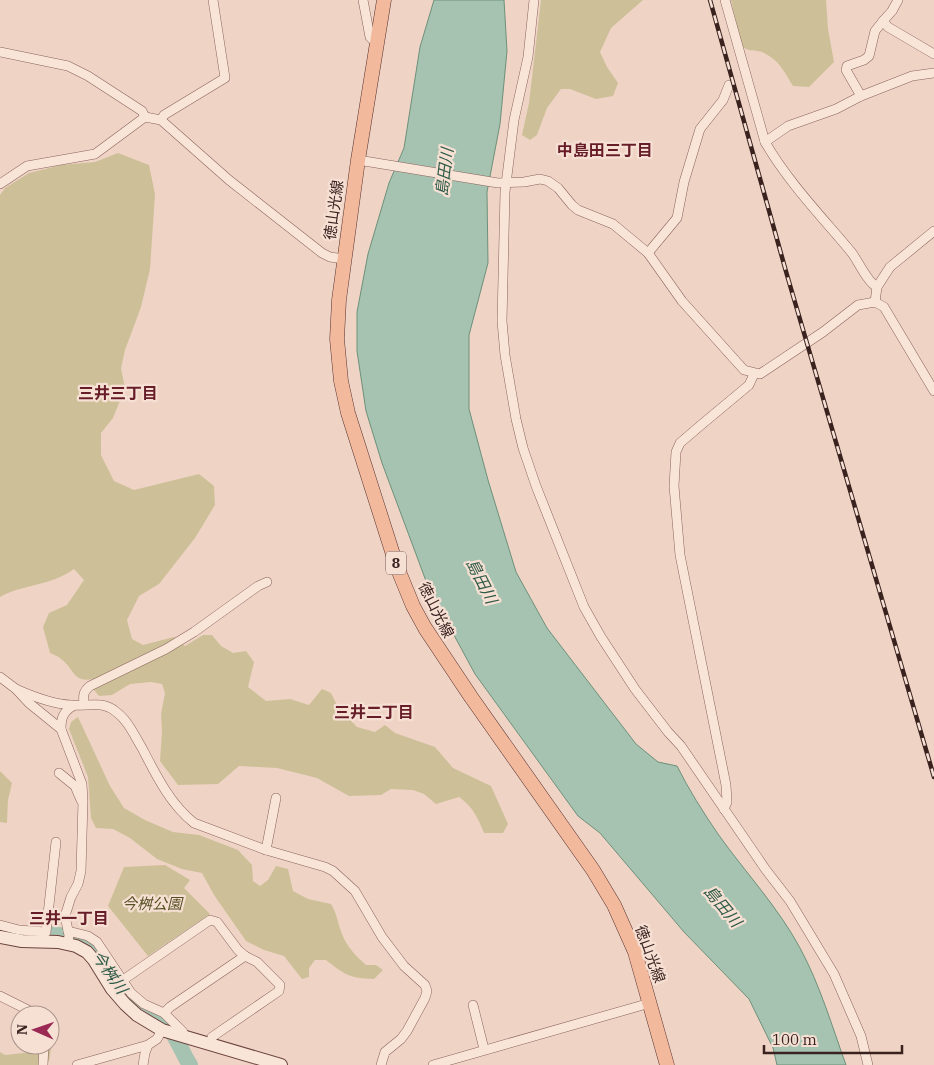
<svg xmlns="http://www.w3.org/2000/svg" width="934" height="1065" font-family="'IBM Plex Serif','Noto Sans JP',serif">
  <rect width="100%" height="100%" fill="#efd3c5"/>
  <!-- green -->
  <g fill="#cdc098">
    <path d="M541,0H643L611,28L600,52L607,67L618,83L613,96L596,99L570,89H561L547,108L537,135L530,140L522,135L529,103Z"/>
    <path d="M731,0H826L828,29L834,62L809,87L793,86C785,73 779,60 764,53C757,49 749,53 742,46Z"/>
    <path d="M118,153L149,165L155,194L150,269L141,307L125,350L121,368L125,388L113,418L101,433V455L114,481L134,490L199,474L214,486L215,505L195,538L159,584L139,596L127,620L132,639L143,645L174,637L185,646L203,635H212L221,646L233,653L246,651L254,662L248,687L266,701L290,699L309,705L322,689L331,693L338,707L357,727L375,732L385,725L395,733L435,747L453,768L491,786L508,824L503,833H484C478,818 473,807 459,797L436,804L424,794L413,790L391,789L381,795L349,796L317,778L277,768L239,766L218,784L178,785L160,761L162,731L161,714L165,693L162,684L151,682L130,684L112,695L99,696L94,690V679C72,683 75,669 61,659C58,656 54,655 50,653L43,627L49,613L67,605L84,580L74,569C51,586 23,584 0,597V195L5,188L29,173L61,165L95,162Z"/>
    <path d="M78,717L110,786L124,808L145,820L173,832L199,835L238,850L252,865L253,881L260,886L268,880L276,866L288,869L293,891L308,899L331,904C338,916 337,921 342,934C347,947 356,956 366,965H376L383,970L374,979C349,978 345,975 326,960H315L309,968V977L302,979L284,956L264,950L246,941L214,895L202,873L182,869L157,859L130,838L113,829L96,828L91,818L88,777L69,729L71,722Z"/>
    <path d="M0,771L12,783L8,800L7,823L0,822Z"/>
    <path d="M165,865L190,880L184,888L210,914L148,956L108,906L124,867Z"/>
    <path d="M35,1045H46L51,1049L49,1061L41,1065H0V1052L5,1055L32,1052Z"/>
  </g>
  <!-- water -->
  <path fill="#a6c2b0" stroke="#6d917b" d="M434,0H504L507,51L500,124L487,192L488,263L469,335V409L488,480L516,572L547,628L636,744L658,762L677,766C689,790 703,812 718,834C745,872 778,907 800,948C820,985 832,1026 846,1065H777L773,1048L749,999L684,932L600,833L578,816L475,674L429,589L382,463L366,411L357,351V312L368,254L389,183L404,148L420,47Z"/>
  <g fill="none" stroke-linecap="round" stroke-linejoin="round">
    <!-- river -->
    <path stroke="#a6c2b0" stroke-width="16" d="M0,930C27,939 57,930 83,940C101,947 106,968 115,982C121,992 131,1004 141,1010C147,1014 155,1016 161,1020C175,1031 181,1051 190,1065"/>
    <defs>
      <g id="street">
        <path d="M363,0L370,37L378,45"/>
        <path d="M534,0L528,57L514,120L505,192L502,321L505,355L516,419L523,448L536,486L584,607L601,637L635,689L668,732L681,746L766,870L790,901L834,974L861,1036L868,1065"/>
        <path d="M725,0L765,142C788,182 822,217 852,253C858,261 868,283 877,287"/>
        <path d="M898,0L892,11L883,21L888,27L934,54"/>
        <path d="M0,52L68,66L88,76L142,111L145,117"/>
        <path d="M861,96L846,70L847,66L864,60L869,56L875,31L883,21"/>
        <path d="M161,120L164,115L225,78L213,0"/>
        <path d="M765,142L788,126L836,109L861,96L912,76L934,73"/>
        <path d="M358,160L498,183L524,182L540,179L548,181L558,188L572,205L578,210L613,224L648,253L682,301L744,370L760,374L823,332L858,305L875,302L884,307L934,391"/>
        <path d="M0,184L27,166L95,154L145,117L161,120L229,180L322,253L330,257L344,259"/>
        <path d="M648,253L677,218L684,182L700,129L723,100L729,85"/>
        <path d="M875,302L877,287L890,267L934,231"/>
        <path d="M0,677L16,689L29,703L61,729L82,784L83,801L81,871L78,884L71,897L65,916L69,935L68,944"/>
        <path d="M16,689C34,697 52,704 71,705C86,707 102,700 115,711C128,720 134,735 142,748C156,775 170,804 194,823L266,850L325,867L333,871L355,891L382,937L404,966L425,985L427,991L425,998L407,1031L401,1039L385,1052L381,1065"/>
        <path d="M84,704C83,695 83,692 90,686L166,649L194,632L258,586L267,582"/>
        <path d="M61,729C61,718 63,712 73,706"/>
        <path d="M59,773L75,786L81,800"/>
        <path d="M724,809L727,802L726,785L680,555L674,486L676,452L680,443L701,425L749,385L754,374"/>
        <path d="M266,850L276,798"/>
        <path d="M0,925L19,930L46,932L56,842"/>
        <path d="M68,931L88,936L97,942L131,993L144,1004L164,1013L183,1032V1036"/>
        <path d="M123,980L210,920L217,922L238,950L245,956L257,962L280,985L279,991L212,1037L211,1045"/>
        <path d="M0,996L38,1015"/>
        <path d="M473,1005L484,1049"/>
        <path d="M164,1013L170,1007L245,956"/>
        <path d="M43,1065L44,1045"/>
        <path d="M77,1065L148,1045L157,1039L162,1030"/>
        <path d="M143,1065L145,1053L148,1045"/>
        <path d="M433,1065L650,1003"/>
      </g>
      <path id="secondary" d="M0,937L22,941L58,942L76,946L87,952L94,960L112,989L125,1004L137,1015L162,1030L281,1065"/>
      <path id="primary" d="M384,0L358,160L339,300L337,339L341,381L348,413L397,567L413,606L425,628L471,697L593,870L614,905L635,952L667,1065"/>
    </defs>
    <!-- street casing -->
    <use href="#street" stroke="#8a635a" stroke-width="10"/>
    <!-- secondary casing -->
    <use href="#secondary" stroke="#6c443e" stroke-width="14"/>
    <!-- primary casing -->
    <use href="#primary" stroke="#58332f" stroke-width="15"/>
    <!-- street -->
    <use href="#street" stroke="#f9e4d8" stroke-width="9"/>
    <!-- secondary -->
    <use href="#secondary" stroke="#f9e4d8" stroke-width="12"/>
    <!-- primary -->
    <use href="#primary" stroke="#f2b99d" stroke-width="14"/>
    <defs>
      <path id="rail" d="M710,0L787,275L934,777"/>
    </defs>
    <!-- rail casing -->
    <use href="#rail" stroke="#3a221f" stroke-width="4.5"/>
    <!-- rail -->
    <use href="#rail" stroke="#f6e0d4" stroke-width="2.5" stroke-dasharray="8" stroke-linecap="butt"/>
  </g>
  <g text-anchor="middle" stroke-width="4.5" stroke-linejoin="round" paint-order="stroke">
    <!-- shield labels -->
    <rect fill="#f6e0d4" stroke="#725b55" stroke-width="1" x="386" y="551.5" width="20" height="23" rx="4"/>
    <g font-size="14" font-weight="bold" fill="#3a221f">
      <text x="396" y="568">8</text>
    </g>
    <!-- street labels -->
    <g font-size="15" fill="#3a221f" stroke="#f6e0d4">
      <text transform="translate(334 210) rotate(-82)" y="5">徳山光線</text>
      <text transform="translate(436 610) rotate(63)" y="5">徳山光線</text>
      <text transform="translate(650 954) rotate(70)" y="5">徳山光線</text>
    </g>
    <!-- park labels -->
    <g font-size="15" font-style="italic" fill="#575125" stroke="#f6e0d4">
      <text x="152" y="909">今桝公園</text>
    </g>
    <!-- neighbourhood labels -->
    <g font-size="16" font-weight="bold" fill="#671d28" stroke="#f6e0d4">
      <text x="605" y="156">中島田三丁目</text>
      <text x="118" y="399">三井三丁目</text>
      <text x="374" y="718">三井二丁目</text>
      <text x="69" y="924">三井一丁目</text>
    </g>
    <!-- water labels -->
    <g font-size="16" font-style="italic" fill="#2e5a47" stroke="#f6e0d4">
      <text transform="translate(444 172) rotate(-83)" y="6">島田川</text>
      <text transform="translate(482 581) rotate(63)" y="6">島田川</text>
      <text transform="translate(723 906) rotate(50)" y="6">島田川</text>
      <text transform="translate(110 972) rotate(55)" y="6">今桝川</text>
    </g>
  </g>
  <!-- north arrow -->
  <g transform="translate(35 1030) rotate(272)"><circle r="24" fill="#f6e0d4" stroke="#ab948c"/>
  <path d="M0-4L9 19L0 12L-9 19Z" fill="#9a2a53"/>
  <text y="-8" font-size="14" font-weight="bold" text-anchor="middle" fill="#3a221f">N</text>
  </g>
  <!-- scale -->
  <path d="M764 1045v8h138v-8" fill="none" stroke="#3a221f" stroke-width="2.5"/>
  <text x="772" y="1045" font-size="15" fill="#3a221f" stroke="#f6e0d4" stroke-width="4" paint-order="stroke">100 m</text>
</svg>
